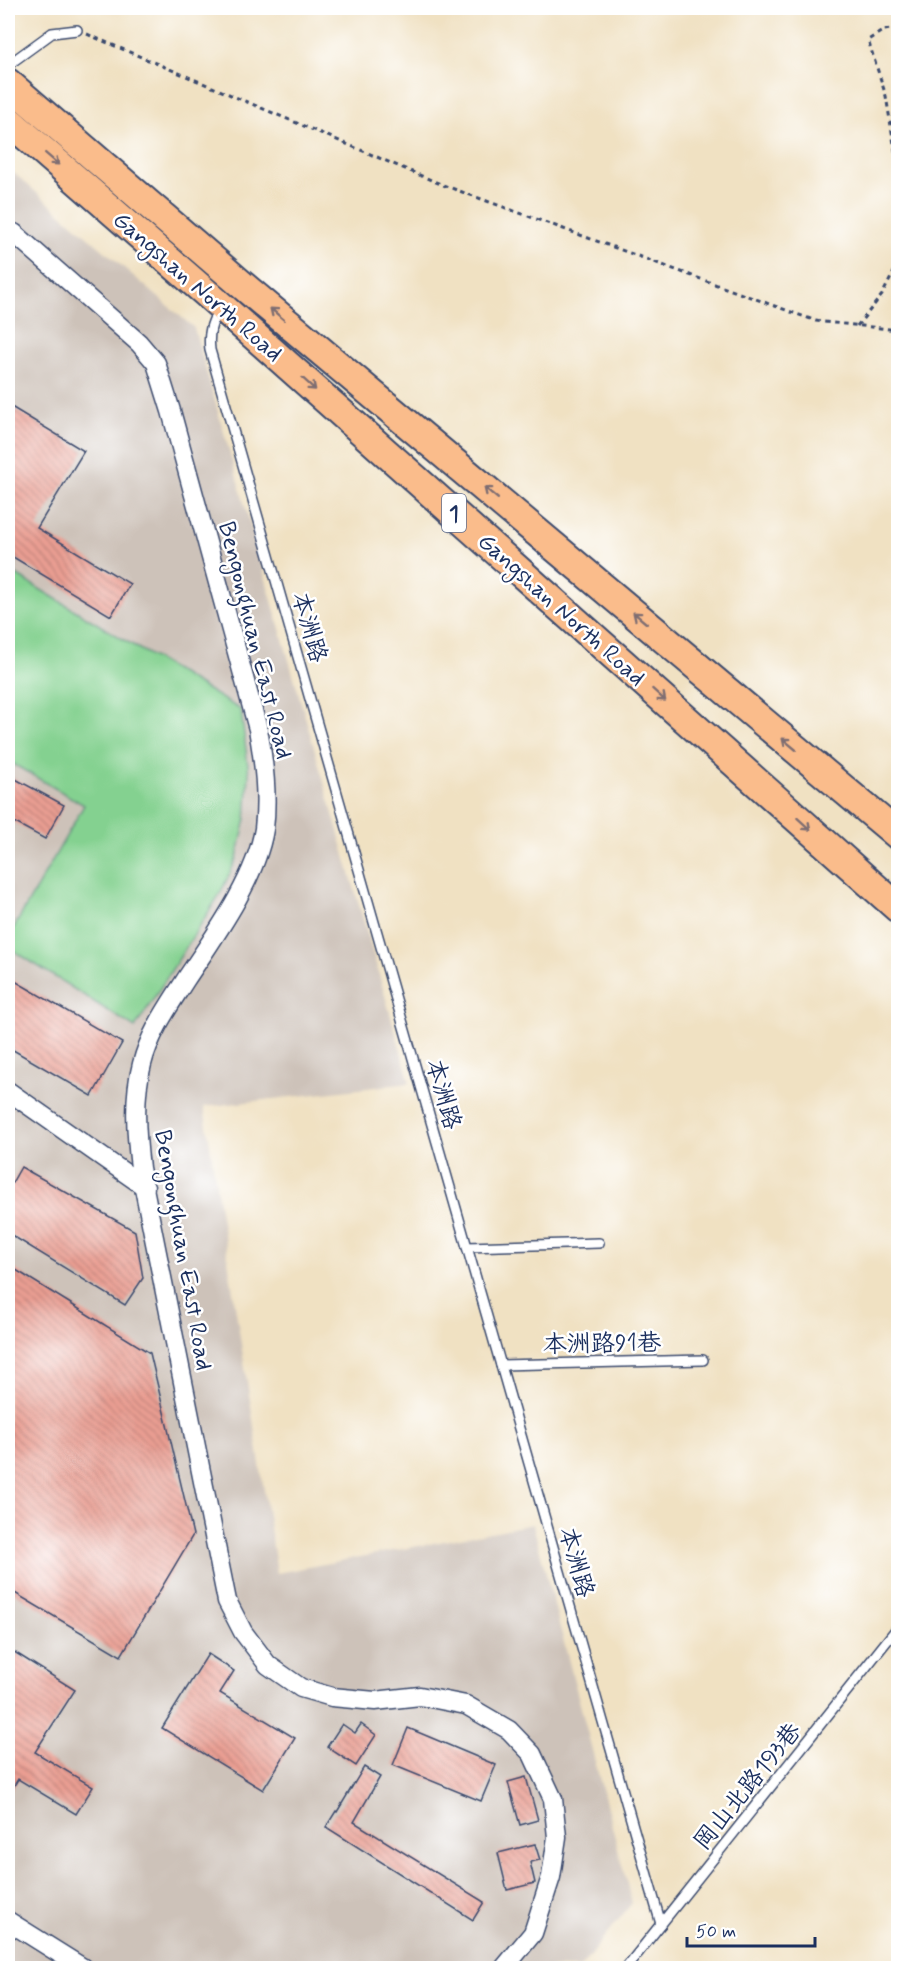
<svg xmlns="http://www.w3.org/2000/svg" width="906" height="1976" font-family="Mynerve,'LXGW WenKai TC',sans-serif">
  <defs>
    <pattern id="building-back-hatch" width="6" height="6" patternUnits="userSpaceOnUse" patternTransform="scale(1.5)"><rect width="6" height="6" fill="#ea9e92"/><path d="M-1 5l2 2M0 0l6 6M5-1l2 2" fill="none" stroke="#bd817a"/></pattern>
  </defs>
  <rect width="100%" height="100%" fill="#fff"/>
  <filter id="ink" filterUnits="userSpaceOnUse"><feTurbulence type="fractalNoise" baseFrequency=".0167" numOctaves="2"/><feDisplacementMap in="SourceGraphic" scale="12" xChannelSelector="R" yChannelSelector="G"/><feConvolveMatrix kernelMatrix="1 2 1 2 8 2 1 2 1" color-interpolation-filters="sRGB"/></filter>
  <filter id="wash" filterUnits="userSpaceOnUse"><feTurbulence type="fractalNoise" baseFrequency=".008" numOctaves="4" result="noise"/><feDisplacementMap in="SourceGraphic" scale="24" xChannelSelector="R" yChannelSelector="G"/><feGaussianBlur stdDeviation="1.35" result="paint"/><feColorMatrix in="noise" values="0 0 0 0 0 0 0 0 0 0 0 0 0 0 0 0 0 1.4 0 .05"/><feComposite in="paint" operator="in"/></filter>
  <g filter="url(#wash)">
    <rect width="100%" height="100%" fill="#f0e1c2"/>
    <!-- industrial -->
    <path fill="#cdc2b9" d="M8,168L194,328L410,1083L204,1107L277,1573L533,1524L632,1903L580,1968H8Z"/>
    <!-- grass -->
    <path fill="#84d190" stroke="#508077" stroke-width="1.5" d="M8,570L241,710L249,774L246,819L237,858L220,894L135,1028L8,947V938L84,805L8,761Z"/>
    <g id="blocks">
      <!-- building -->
      <g fill="url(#building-back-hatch)">
        <path d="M8,405L84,451L37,528L130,584L111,616L8,554Z"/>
        <path d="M8,775L64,805L45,839L8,819Z"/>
        <path d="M8,977L122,1043L92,1096L8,1047Z"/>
        <path d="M21,1167L135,1231L143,1278L125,1305L8,1233V1190Z"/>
        <path d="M8,1265L150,1353L193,1535L121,1656L8,1589Z"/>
        <path d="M8,1648L75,1690L35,1752L93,1787L76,1814L18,1779L8,1796Z"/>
        <path d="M208,1654L234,1671L220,1693L295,1738L263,1790L162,1728Z"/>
        <path d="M342,1724L355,1733L361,1724L376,1735L356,1766L327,1747Z"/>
        <path d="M408,1728L496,1765L481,1801L393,1765Z"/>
        <path d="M364,1767L380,1777L354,1822L484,1902L473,1920L326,1827L336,1811L337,1812Z"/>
        <path d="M526,1777L538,1820L520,1825L508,1782Z"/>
        <path d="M535,1844L540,1860L530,1862L535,1883L507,1890L498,1853Z"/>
      </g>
    </g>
  </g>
  <g filter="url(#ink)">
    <use href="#blocks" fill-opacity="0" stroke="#3b4a6d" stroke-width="1.5"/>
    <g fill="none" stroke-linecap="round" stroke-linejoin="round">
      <defs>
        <g id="lane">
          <path d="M8,65L52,33L77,30"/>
          <path d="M219,309C211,324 208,333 210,350L661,1924"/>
          <path d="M467,1247L599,1243"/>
          <path d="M501,1365L703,1360"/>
          <path d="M626,1968L898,1627"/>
        </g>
        <g id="street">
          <path d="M14,233L139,343L156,363L171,411L258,729C264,763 268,795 264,829C256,879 214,937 186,979C169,1006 150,1032 142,1064C133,1098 136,1133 140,1168L227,1601L243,1632L268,1665L301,1688L332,1697L375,1701L420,1696L466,1705L509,1730L532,1754L553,1799L557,1837L551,1877L533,1933L504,1968"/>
          <path d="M8,1091L145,1187"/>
          <path d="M8,1921L83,1968"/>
        </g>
        <g id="primary">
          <path d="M8,83L241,284L898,835"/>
          <path d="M8,120L221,306L898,908"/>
        </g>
      </defs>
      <!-- lane casing -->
      <use href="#lane" stroke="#3b4a6d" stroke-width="12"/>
      <!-- street casing -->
      <use href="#street" stroke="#3b4a6d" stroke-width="21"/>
      <!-- primary casing -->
      <use href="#primary" stroke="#3b4a6d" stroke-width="32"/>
      <!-- path -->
      <g stroke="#3b4a6d" stroke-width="3" stroke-dasharray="4.5 4.5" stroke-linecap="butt">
        <path d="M898,28L884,30L868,40L886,96L898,168"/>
        <path d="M87,34L443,185L816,321L898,330"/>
        <path d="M857,326L882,295L898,264"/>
      </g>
      <!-- lane -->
      <use href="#lane" stroke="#fff" stroke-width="9"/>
      <!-- street -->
      <use href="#street" stroke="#fff" stroke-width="18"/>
      <!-- primary -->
      <use href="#primary" stroke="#fabc8b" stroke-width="28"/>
    </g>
    <!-- one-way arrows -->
    <defs><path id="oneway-shaft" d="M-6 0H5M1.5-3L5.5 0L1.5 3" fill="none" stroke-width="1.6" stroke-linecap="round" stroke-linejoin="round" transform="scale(1.5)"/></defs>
    <g stroke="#7f6e72">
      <use href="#oneway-shaft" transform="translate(52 159) rotate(41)"/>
      <use href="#oneway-shaft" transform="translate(277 314) rotate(-140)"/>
      <use href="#oneway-shaft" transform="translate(309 384) rotate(42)"/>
      <use href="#oneway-shaft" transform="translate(491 493) rotate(-140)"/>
      <use href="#oneway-shaft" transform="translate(640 618) rotate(-140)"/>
      <use href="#oneway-shaft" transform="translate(659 695) rotate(42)"/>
      <use href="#oneway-shaft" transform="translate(789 744) rotate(-140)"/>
      <use href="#oneway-shaft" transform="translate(804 824) rotate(42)"/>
    </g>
  </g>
  <g text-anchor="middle" stroke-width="5" stroke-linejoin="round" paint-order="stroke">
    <!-- shield labels -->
    <rect fill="#fff" stroke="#5f6d8e" stroke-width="1.5" x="442" y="494" width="24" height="38" rx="4.5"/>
    <g font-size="22" font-weight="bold" fill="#1b2f5e">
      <text x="454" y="521">1</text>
    </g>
    <!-- street labels -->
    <g font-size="24" fill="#1b2f5e" stroke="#fff">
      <text transform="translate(198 286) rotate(41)" y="8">Gangshan North Road</text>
      <text transform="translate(562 609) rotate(42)" y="8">Gangshan North Road</text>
      <text transform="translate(310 627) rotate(74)" y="8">本洲路</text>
      <text transform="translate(256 640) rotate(76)" y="8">Bengonghuan East Road</text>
      <text transform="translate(444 1094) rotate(74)" y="8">本洲路</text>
      <text transform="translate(184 1250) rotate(80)" y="8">Bengonghuan East Road</text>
      <text transform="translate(602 1343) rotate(-1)" y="8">本洲路91巷</text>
      <text transform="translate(577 1562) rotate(74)" y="8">本洲路</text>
      <text transform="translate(747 1786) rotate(-51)" y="8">岡山北路193巷</text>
    </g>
  </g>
  <!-- margin -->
  <rect width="906" height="1976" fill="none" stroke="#fff" stroke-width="30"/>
  <!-- scale -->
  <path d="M687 1937v9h128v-9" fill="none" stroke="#1b2f5e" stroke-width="3"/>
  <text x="696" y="1937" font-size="18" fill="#1b2f5e" stroke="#ffffff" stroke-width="4.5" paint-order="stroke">50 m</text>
</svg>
